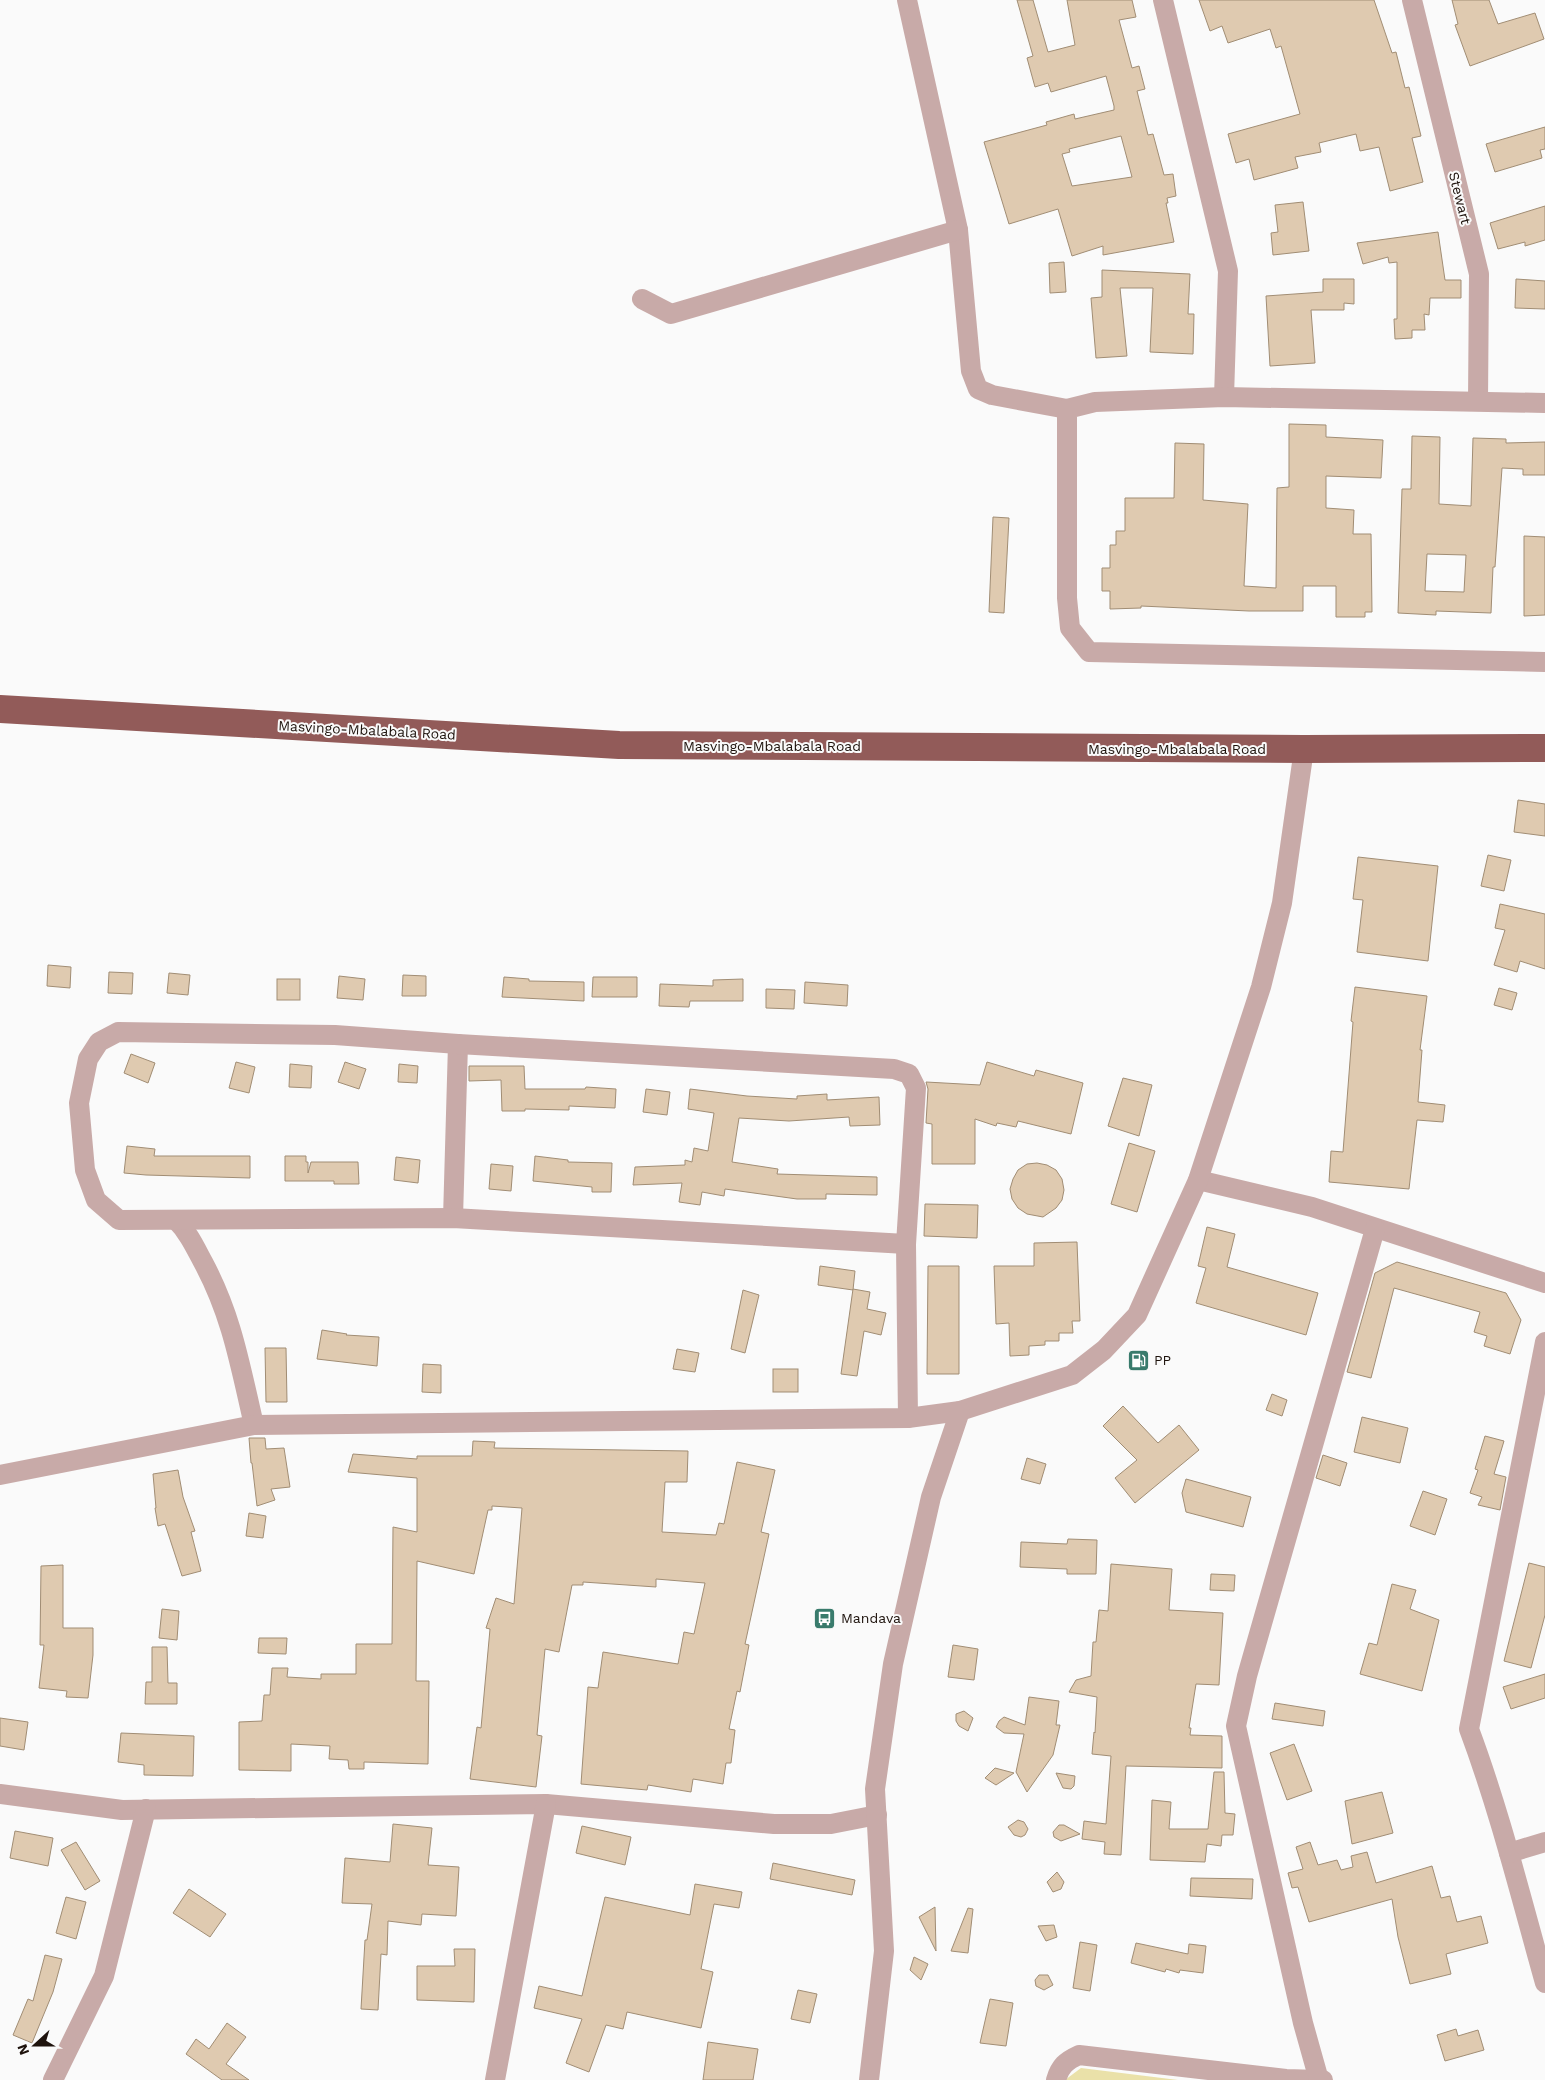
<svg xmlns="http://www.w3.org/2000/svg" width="1545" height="2080" font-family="'Work Sans',sans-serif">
  <rect width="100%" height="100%" fill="#fafafa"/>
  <!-- green -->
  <path fill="#eae1a9" d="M1081,2068L1178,2080H1065Z"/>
  <!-- building -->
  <g fill="#dfcab0" stroke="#a18d74" fill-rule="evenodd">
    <path d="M1017,0H1033L1048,52L1075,45L1067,0H1132L1136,17L1119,20L1132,68L1139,66L1145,89L1137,91L1148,135L1153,134L1164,175L1173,174L1176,196L1167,198L1168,203H1166L1174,242L1103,255V246L1072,256L1058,209L1009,224L984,142L1047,125L1046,122L1074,114L1075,119L1114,110V106L1106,76L1051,92L1048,83L1035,87L1027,58L1033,56ZM1121,136L1132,177L1072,186L1062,154L1070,152L1069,149Z"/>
    <path d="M1199,0H1374L1392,53L1396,52L1405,88L1409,87L1421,136L1412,138L1423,182L1390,191L1379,147L1360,151L1356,134L1319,143L1321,152L1295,157L1298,168L1254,180L1249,159L1236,163L1228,134L1300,114L1281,46L1276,48L1270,29L1228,43L1222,26L1210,31Z"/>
    <path d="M1452,0H1489L1498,24L1535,13L1544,39L1470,66L1455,25L1458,24Z"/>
    <path d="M1545,127V149L1540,150L1542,158L1495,172L1486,144Z"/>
    <path d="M1303,202L1309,251L1273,255L1271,233L1278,232L1275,205Z"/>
    <path d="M1545,206V240L1525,246V242L1498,249L1490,223Z"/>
    <path d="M1438,232L1445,280H1461V298H1430L1429,315L1424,314L1425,330H1412V338L1395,339L1394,319H1397V262L1389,263L1388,257L1363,264L1357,243Z"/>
    <path d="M1064,262L1066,292L1050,293L1049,263Z"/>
    <path d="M1102,270L1190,274L1188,314H1194L1193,354L1150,352L1153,288H1120L1127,356L1096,358L1091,298L1102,297Z"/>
    <path d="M1323,279H1354V304L1344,303V310H1311L1315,363L1270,366L1266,296L1323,292Z"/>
    <path d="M1516,279L1545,281V309L1515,308Z"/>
    <path d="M1289,424L1326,425V437L1383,440L1381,478L1326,476V508L1354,510L1353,534H1371L1372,612H1365V617H1336V586H1303V611H1249L1141,606V608L1110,609V591H1102V568H1110V545H1116V531H1125V498H1174L1175,443L1204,444L1203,500L1248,504L1244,586L1276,588L1277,488L1289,487Z"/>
    <path d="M1412,436L1440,437L1439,504L1471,506L1473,438L1506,439V443L1545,442V475H1523V469L1502,468L1495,567H1493L1491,613L1436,611V615L1398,613L1402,489H1411ZM1427,554L1466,555L1464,592L1425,591Z"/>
    <path d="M993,517L1009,518L1004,613L989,612Z"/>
    <path d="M1524,536L1545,537V615L1524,616Z"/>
    <path d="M1518,800L1545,804V836L1514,832Z"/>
    <path d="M1488,855L1511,860L1504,891L1481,886Z"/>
    <path d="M1358,857L1438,866L1428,961L1357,952L1363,900L1353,899Z"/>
    <path d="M1500,904L1545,914V969L1520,961L1517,972L1494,965L1505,930L1495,928Z"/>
    <path d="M48,965L71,967L70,988L47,986Z"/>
    <path d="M109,972L133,973L132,994L108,993Z"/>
    <path d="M169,973L190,975L188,995L167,993Z"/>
    <path d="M403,975L426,976V996H402Z"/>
    <path d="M339,976L365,979L363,1000L337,998Z"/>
    <path d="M504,977L529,979V981L584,982V1001L502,997Z"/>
    <path d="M593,977H637V997H592Z"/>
    <rect x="277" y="979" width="23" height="21"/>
    <path d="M743,979V1001H690L689,1007L659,1006L660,984L713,986V980Z"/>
    <path d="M805,982L848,985L847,1006L804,1003Z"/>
    <path d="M1355,987L1427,996L1420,1050H1422L1418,1102L1445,1105L1443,1122L1417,1120L1409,1189L1329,1182L1331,1151L1343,1152L1353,1022L1351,1021Z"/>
    <path d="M1499,988L1517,993L1512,1010L1494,1005Z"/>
    <path d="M766,989L795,990L794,1009L766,1008Z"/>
    <path d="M131,1054L155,1063L148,1083L124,1073Z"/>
    <path d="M236,1062L255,1067L249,1093L229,1088Z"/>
    <path d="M345,1062L366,1069L359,1089L338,1082Z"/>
    <path d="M987,1062L1034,1076L1036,1070L1083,1083L1071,1134L1018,1121L1016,1127L997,1123L996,1126L975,1119V1164H932V1124L926,1123L928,1089L926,1082L980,1085Z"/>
    <path d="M290,1064L312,1066L311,1088L289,1087Z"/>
    <path d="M399,1064L418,1066L417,1083L398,1082Z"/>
    <path d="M469,1066H524L525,1089H585L586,1087L616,1089L615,1108L569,1106V1110L525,1109V1111H502L501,1080L469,1081Z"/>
    <path d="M1123,1078L1152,1085L1139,1136L1108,1126Z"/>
    <path d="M646,1089L670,1092L667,1115L643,1112Z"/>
    <path d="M690,1089L747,1096L797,1099V1096L827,1094V1100L879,1097L880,1125L850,1126L849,1117L789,1121L739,1118L732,1162L778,1169L777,1174L877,1177V1195L826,1194V1199H797L725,1189L724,1196L702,1192L700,1205L679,1202L682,1183L633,1185L635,1167L685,1165V1160L692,1162L694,1148L708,1151L714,1113L688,1109Z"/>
    <path d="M1129,1143L1155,1151L1137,1212L1111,1204Z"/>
    <path d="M127,1146L155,1149L154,1156H250V1178L146,1175L124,1173Z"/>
    <path d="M285,1156H306V1162H308V1173L311,1162H358L359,1184H334V1181H285Z"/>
    <path d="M535,1156L568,1160V1162L612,1163L611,1192H592V1187L533,1181Z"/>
    <path d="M396,1157L420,1160L418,1183L394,1180Z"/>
    <path d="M1037,1163L1047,1165L1056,1170L1062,1179L1064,1190L1062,1200L1056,1208L1043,1217L1027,1214L1018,1208L1012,1199L1010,1189L1013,1179L1018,1170L1027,1164Z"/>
    <path d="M491,1164L513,1166L511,1191L489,1189Z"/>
    <path d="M925,1204L978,1205L977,1238L924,1236Z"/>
    <path d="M1207,1227L1235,1234L1227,1267L1318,1293L1306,1335L1196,1303L1206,1268L1198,1266Z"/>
    <path d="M1077,1242L1080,1321H1072L1073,1333H1059V1341H1045V1345L1029,1346V1355L1010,1356L1009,1323L996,1324L994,1266H1034V1243Z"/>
    <path d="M1397,1262L1506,1293L1521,1320L1510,1354L1484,1346L1487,1336L1474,1332L1480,1312L1394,1288L1371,1378L1347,1372L1375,1273Z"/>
    <path d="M820,1266L855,1271L853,1290L818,1285Z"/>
    <path d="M928,1266H959V1374H927Z"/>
    <path d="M853,1289L870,1292L867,1309L886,1313L881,1335L864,1331L857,1376L841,1374Z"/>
    <path d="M743,1290L759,1295L745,1353L731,1349Z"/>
    <path d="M322,1330L347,1334L346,1335L379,1337L377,1366L317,1359Z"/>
    <path d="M265,1348H286L287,1402H266Z"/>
    <path d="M677,1349L699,1353L695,1372L673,1369Z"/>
    <path d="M423,1364L441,1365V1393L422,1392Z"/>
    <rect x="773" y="1369" width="25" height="23"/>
    <path d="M1272,1394L1287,1400L1282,1416L1266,1410Z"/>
    <path d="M1123,1406L1158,1443L1179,1425L1199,1450L1135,1503L1115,1478L1137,1460L1103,1426Z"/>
    <path d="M1362,1417L1408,1428L1400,1463L1354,1452Z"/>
    <path d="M1485,1436L1504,1441L1494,1474L1506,1477L1500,1510L1478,1505L1482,1497L1470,1493L1478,1470L1475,1469Z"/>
    <path d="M249,1438H265L266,1449L284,1448L290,1487L271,1489L275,1500L257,1506L252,1463H251Z"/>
    <path d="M473,1441L495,1442L494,1448L688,1451L687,1482H665L662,1532L716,1535L719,1523L724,1524L737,1462L775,1470L761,1532L769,1534L745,1644L749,1645L740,1692L737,1691L729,1729L735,1730L731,1763H726L723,1784L693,1779L691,1792L648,1785L647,1790L581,1784L588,1687L598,1688L603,1652L678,1664L684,1632L694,1634L705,1583L656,1579V1587L583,1582V1585H572L559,1652L545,1649L537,1735L542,1736L536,1787L470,1779L477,1727L481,1728L490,1629L486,1628L496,1598L514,1604L522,1508L492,1506V1510H488L474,1574L417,1561L416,1681H429L428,1764L364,1762V1769H349L348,1760L329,1759L330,1746L291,1744V1771L239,1770V1722L262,1721L264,1695H270L272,1668H288L287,1677L321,1679V1674H356V1644H392L393,1527L417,1532V1478L348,1472L353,1454L417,1459V1456H472Z"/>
    <path d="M1323,1455L1347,1463L1340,1486L1316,1478Z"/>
    <path d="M1027,1458L1046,1464L1040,1484L1021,1479Z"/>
    <path d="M178,1470L183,1497L195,1531L191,1532L201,1571L182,1576L165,1524L158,1526L155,1508H156L153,1474Z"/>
    <path d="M1186,1479L1251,1497L1243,1527L1186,1512L1182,1493Z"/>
    <path d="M1423,1491L1447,1499L1435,1535L1410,1526Z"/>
    <path d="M249,1513L266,1516L263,1538L246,1536Z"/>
    <path d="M1068,1539L1097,1540L1096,1574H1067V1569L1020,1567L1021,1542L1067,1544Z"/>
    <path d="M1529,1563L1545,1567V1615L1531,1668L1504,1661Z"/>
    <path d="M1111,1564L1172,1569L1169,1610L1223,1613L1219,1685L1196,1684L1189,1728H1191L1190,1735L1222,1736V1768L1126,1766L1121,1855L1104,1854L1105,1842L1082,1839L1084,1821L1106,1824L1111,1756L1092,1754L1094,1732L1095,1733L1097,1697L1069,1692L1076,1680L1091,1676L1093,1642H1096L1099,1610L1108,1611Z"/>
    <path d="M63,1565V1628H93V1655L88,1698L66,1697L67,1691L39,1688L44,1645H40L41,1566Z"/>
    <path d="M1211,1574L1235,1575L1234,1591L1210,1590Z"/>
    <path d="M1392,1584L1416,1590L1410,1609L1439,1620L1422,1691L1360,1674L1369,1643L1377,1645Z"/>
    <path d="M162,1609L179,1611L177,1640L159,1638Z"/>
    <path d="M259,1638H287L286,1654L258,1653Z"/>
    <path d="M953,1645L978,1649L974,1680L948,1677Z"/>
    <path d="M152,1647H167L168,1683H177V1704H145L146,1682H152Z"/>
    <path d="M1545,1674V1698L1511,1709L1503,1687Z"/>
    <path d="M1029,1697L1059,1701L1056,1725H1060L1053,1755L1027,1792L1016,1772L1024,1734L1004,1733L996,1727L999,1721L1004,1717L1025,1725Z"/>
    <path d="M1275,1703L1325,1711L1323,1726L1272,1719Z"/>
    <path d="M964,1711L973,1718L968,1731L959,1726L956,1721V1714Z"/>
    <path d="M0,1718L28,1722L24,1750L0,1746Z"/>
    <path d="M121,1733L194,1736L193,1776L144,1775V1765L118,1762Z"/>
    <path d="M1294,1744L1312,1791L1287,1800L1270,1753Z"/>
    <path d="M995,1768L1014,1773L996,1785L985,1778Z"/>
    <path d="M1214,1772H1224L1225,1813L1235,1814L1233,1835H1222L1221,1846L1207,1844L1205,1862L1150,1860L1152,1800L1171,1802L1169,1829H1208Z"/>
    <path d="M1056,1773L1075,1776L1074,1786L1071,1789L1063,1788Z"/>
    <path d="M1382,1792L1393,1833L1352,1844L1345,1801Z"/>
    <path d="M1018,1820L1024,1822L1028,1829L1025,1835L1021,1837L1014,1835L1008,1827Z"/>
    <path d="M393,1824L432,1828L428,1865L459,1867L456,1916L422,1914L421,1925L388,1921L387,1955L381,1954L378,2010L361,2009L365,1940H367L372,1904L342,1903L345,1858L390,1862Z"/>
    <path d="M1059,1825H1064L1080,1834L1061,1841L1054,1837L1053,1832Z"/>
    <path d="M582,1826L631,1837L625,1865L576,1853Z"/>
    <path d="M15,1831L53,1838L48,1866L10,1858Z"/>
    <path d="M76,1842L100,1881L85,1890L61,1850Z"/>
    <path d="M1310,1842L1318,1865L1337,1860L1341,1870L1353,1867L1351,1856L1367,1852L1376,1883L1432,1866L1441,1898L1450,1896L1457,1922L1481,1916L1488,1943L1446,1954L1451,1974L1410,1984L1398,1937L1392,1899L1309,1922L1298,1887L1292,1888L1288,1873L1303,1869L1296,1847Z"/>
    <path d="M773,1863L855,1880L852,1895L770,1879Z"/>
    <path d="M1057,1872L1064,1882L1061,1889L1053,1892L1047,1882Z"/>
    <path d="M1191,1878L1253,1879L1252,1899L1190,1896Z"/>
    <path d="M695,1884L742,1892L739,1908L714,1904L701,1969L713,1972L701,2028L627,2012L623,2029L606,2025L589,2072L566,2063L582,2019L534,2008L539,1986L582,1996L605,1897L690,1915Z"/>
    <path d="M189,1889L226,1914L210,1937L173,1913Z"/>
    <path d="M66,1897L86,1902L76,1939L56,1933Z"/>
    <path d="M935,1907L936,1951L919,1917Z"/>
    <path d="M968,1908L973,1909L968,1953L951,1951Z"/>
    <path d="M1054,1925L1057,1937L1046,1941L1038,1926Z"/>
    <path d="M1080,1942L1097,1945L1090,1991L1073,1988Z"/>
    <path d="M1136,1943L1188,1954L1189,1944L1206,1946L1203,1973L1180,1970L1179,1973L1166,1969L1165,1972L1131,1963Z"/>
    <path d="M454,1949H475L474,2002L417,2000V1966H455Z"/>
    <path d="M45,1955L62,1959L53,1992L32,2043L13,2035L28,1999L33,2001Z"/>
    <path d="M914,1957L928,1964L921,1980L910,1970Z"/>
    <path d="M1039,1975H1048L1053,1985L1044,1990L1036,1986L1035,1980Z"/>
    <path d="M798,1990L817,1994L810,2023L791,2019Z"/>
    <path d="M990,1999L1013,2003L1006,2046L980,2043Z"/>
    <path d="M227,2023L246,2037L226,2064L249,2080H222L186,2054L196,2039L209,2049Z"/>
    <path d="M1456,2029L1458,2036L1478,2030L1484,2050L1445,2061L1437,2035Z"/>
    <path d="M708,2042L758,2049L753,2080H703Z"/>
  </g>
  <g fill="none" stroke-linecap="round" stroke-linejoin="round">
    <!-- minor -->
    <g stroke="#c8aaa8" stroke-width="20">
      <path d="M907,0L958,230L971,371L978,389L992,395L1067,409"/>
      <path d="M1163,0L1228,271L1224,397"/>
      <path d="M1412,0L1479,274L1478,401"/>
      <path d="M642,299L671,314L958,230"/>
      <path d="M1545,403L1224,397L1095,402L1067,409V598L1070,628L1089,652L1545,662"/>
      <path d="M1198,1180L1312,1207L1545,1283"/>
      <path d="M453,1218L458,1044"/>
      <path d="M176,1220C188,1232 195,1247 203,1262C232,1316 240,1365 254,1425"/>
      <path d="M906,1244L453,1218L119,1220L96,1200L85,1170L79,1103L88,1059L99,1042L118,1032L335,1035L458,1044L894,1069L909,1074L916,1088L906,1244L908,1418"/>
      <path d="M1545,1342L1469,1729C1500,1812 1521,1898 1545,1983"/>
      <path d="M0,1475L254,1425L908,1418L960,1411L1072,1375L1104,1350L1137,1315L1198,1180L1261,987L1282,903L1304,749"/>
      <path d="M0,1794L122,1810L546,1804L774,1824H831L877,1815"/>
      <path d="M1509,1853L1545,1842"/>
      <path d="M53,2080L104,1976L146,1809"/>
      <path d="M495,2080L546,1804"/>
      <path d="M869,2080L884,1951L875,1789L893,1664L931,1497L960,1411"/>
      <path d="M1056,2080C1060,2066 1066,2061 1079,2055L1286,2079L1319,2080"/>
      <path d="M1323,2080H1319L1303,2023L1236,1726L1247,1676L1375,1229"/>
    </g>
    <!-- trunk -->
    <path stroke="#925b59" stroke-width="28" d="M0,709L619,745L1304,749L1545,748"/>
  </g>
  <!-- icons -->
  <defs>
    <symbol id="fuel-square" viewBox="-11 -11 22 22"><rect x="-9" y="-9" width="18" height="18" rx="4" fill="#397b6c" stroke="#fafafa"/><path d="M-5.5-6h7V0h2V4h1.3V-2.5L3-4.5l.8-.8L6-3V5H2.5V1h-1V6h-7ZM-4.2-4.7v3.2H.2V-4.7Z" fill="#fff"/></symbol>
    <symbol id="bus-square" viewBox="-11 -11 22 22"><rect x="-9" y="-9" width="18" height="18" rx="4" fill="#397b6c" stroke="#fafafa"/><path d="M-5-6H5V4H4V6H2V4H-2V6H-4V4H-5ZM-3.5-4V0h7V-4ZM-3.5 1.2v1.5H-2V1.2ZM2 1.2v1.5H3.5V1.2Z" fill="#fff"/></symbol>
  </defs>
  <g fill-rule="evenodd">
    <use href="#fuel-square" x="1126" y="1348" width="25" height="25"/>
    <use href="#bus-square" x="812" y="1606" width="25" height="25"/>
  </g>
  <g text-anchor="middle" stroke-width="4" stroke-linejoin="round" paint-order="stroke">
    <!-- street labels -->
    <g font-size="14" fill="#1e130d" stroke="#fafafa">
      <text transform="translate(1460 198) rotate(76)" y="5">Stewart</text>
      <text transform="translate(367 730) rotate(3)" y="5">Masvingo-Mbalabala Road</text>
      <text x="772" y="751">Masvingo-Mbalabala Road</text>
      <text x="1177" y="754">Masvingo-Mbalabala Road</text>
    </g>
    <!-- poi labels -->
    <g font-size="14" fill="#1e130d" stroke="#fafafa" text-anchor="start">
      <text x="1154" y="1365">PP</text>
      <text x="841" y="1623">Mandava</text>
    </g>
  </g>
  <!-- north arrow -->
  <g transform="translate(35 2045) rotate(249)" stroke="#fafafa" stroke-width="4" paint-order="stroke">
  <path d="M0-4L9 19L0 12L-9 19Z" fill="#1e130d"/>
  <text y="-8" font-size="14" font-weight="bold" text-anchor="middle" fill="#1e130d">N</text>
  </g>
</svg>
